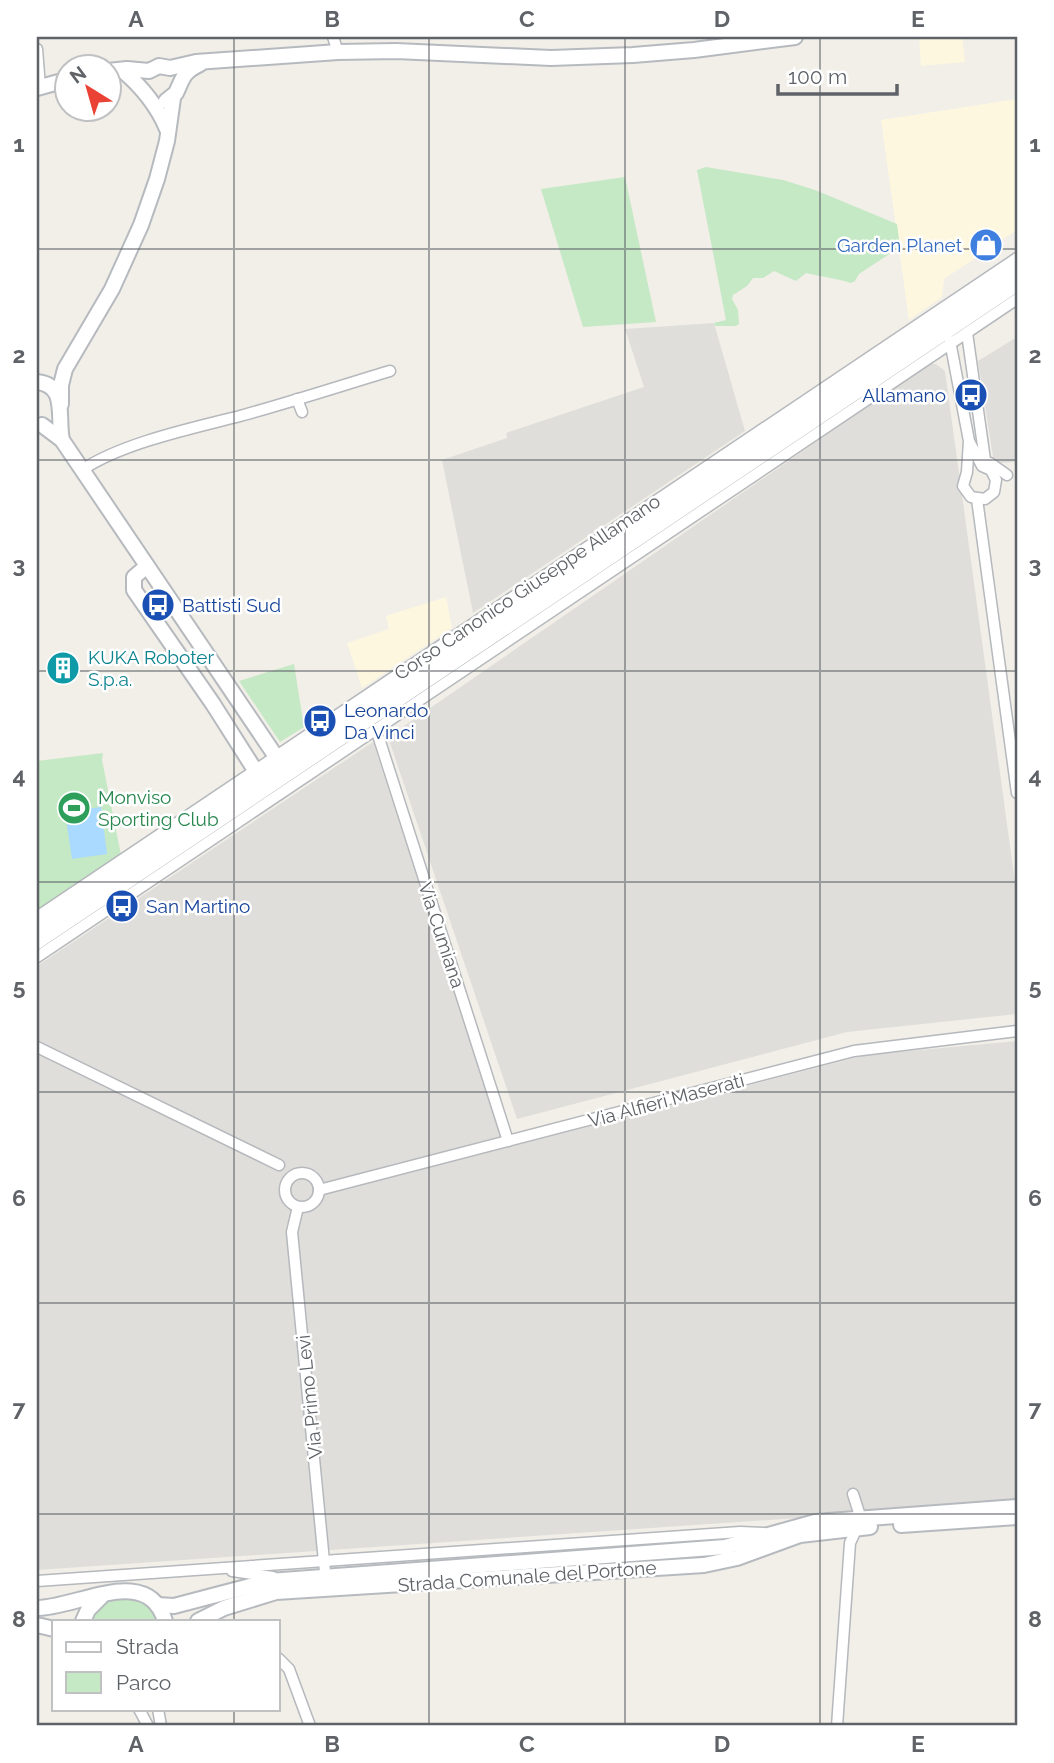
<svg xmlns="http://www.w3.org/2000/svg" width="1054" height="1763" font-family="Raleway,sans-serif">
  <rect width="100%" height="100%" fill="#f1efe8"/>
  <!-- commercial -->
  <g fill="#fef7e0">
    <path d="M912,37H962L965,62L921,66L919,37Z"/>
    <path d="M1017,99V230L944,279L942,297L909,320L881,120Z"/>
    <path d="M446,597L452,628L362,688L347,643L389,629L386,616Z"/>
  </g>
  <!-- industrial -->
  <g fill="#e0deda">
    <path d="M714,323L745,431L473,613L442,460L507,438L506,433L644,387L625,329Z"/>
    <path d="M1017,337V462L994,463L978,361Z"/>
    <path d="M929,364H936L945,371L1017,897V1014L847,1032L517,1119L388,737Z"/>
    <path d="M373,742L505,1148L866,1055L1017,1041V1503L37,1570V966Z"/>
  </g>
  <!-- green -->
  <g fill="#c5e8c5">
    <path d="M706,167L783,180L815,190L897,224L900,247L859,274L855,281L851,283C836,278 822,277 806,273L796,281L774,271L763,278H753L747,286L733,295L732,299L738,310L739,324L736,326H715L714,323L726,320L697,170Z"/>
    <path d="M625,177L656,322L583,327L541,189Z"/>
    <path d="M294,664L304,727L280,742L239,681Z"/>
    <path d="M103,753L102,760L121,855L37,912V761Z"/>
    <path d="M113,1598C135,1598 148,1600 158,1621H89C95,1610 101,1604 113,1598Z"/>
  </g>
  <!-- water -->
  <path fill="#aadaff" d="M101,807L107,854L72,859L65,812Z"/>
  <g fill="none" stroke-linecap="round" stroke-linejoin="round">
    <defs>
      <g id="street">
        <path d="M333,37L338,52"/>
        <path d="M37,49L40,87"/>
        <path d="M967,333L986,467"/>
        <path d="M950,341L969,441L982,466L991,470L996,480L994,492L985,499L971,497L963,486L967,472L969,441"/>
        <path d="M297,399L302,412"/>
        <path d="M990,463L1007,475"/>
        <path d="M82,470C122,443 193,428 240,416C291,402 340,386 390,371"/>
        <path d="M977,499L1017,793"/>
        <path d="M376,729L508,1141"/>
        <path d="M37,917L1017,258"/>
        <path d="M37,957L1017,299"/>
        <path d="M37,1047L279,1165"/>
        <circle cx="302" cy="1190" r="17"/>
        <path d="M319,1190L854,1051L1017,1031"/>
        <path d="M298,1207L292,1232L326,1582"/>
        <path d="M232,1571L273,1577"/>
        <path d="M37,1581L740,1532L764,1533"/>
        <path d="M278,1658L289,1669L310,1726"/>
        <path d="M139,1709L148,1726"/>
        <path d="M158,1709L161,1726"/>
        <path d="M837,1726L850,1543L861,1519L853,1494"/>
      </g>
      <g id="secondary">
        <path d="M122,70C142,87 157,105 167,129"/>
        <path d="M108,71L127,69L149,71L159,66L170,68L196,62L338,52L396,51L551,58L633,55L694,50L795,37"/>
        <path d="M37,88L66,80"/>
        <path d="M166,101L176,93C183,78 183,72 200,64"/>
        <path d="M37,382C68,385 57,418 62,440"/>
        <path d="M61,404V385L65,369L112,289L141,225L157,179L167,141L173,98"/>
        <path d="M42,425L62,440L285,770"/>
        <path d="M147,566L134,577V590L213,704L260,778"/>
        <path d="M37,928L1017,269"/>
        <path d="M37,942L1017,284"/>
        <path d="M901,1525L1017,1517"/>
        <path d="M157,1605L174,1606L269,1581L725,1547L815,1522L1017,1507"/>
        <path d="M37,1608C77,1608 148,1563 165,1621"/>
        <path d="M83,1621L88,1610L101,1597"/>
        <path d="M198,1621L224,1608L276,1592L704,1565L737,1558L800,1535L870,1527"/>
        <path d="M37,1625L54,1629"/>
      </g>
    </defs>
    <!-- street casing -->
    <use href="#street" stroke="#b5b8bc" stroke-width="13"/>
    <!-- secondary casing -->
    <use href="#secondary" stroke="#b6babf" stroke-width="18"/>
    <!-- street -->
    <use href="#street" stroke="#fff" stroke-width="10"/>
    <!-- secondary -->
    <use href="#secondary" stroke="#fff" stroke-width="14"/>
  </g>
  <!-- grid -->
  <path fill="none" stroke="#5f6368" stroke-width="2" stroke-opacity="0.55" d="M234,37V1621M429,37V1726M625,37V1726M820,37V1726M37,249H1017M37,460H1017M37,671H1017M37,882H1017M37,1092H1017M37,1303H1017M37,1514H1017M234,1709V1726"/>
  <!-- icons -->
  <defs>
    <symbol id="shop-disc" viewBox="-11 -11 22 22"><circle r="9.5" fill="#3f7fe0" stroke="#fff"/><path d="M-5-2.5h2.3a2.7 3.5 0 0 1 5.4 0H5L5.5 6h-11ZM-1.5-2.5h3a1.5 2.3 0 0 0-3 0Z" fill="#fff"/></symbol>
    <symbol id="bus-disc" viewBox="-11 -11 22 22"><circle r="9.5" fill="#1a4fb4" stroke="#fff"/><path d="M-5-6H5V4H4V6H2V4H-2V6H-4V4H-5ZM-3.5-4V0h7V-4ZM-3.5 1.2v1.5H-2V1.2ZM2 1.2v1.5H3.5V1.2Z" fill="#fff"/></symbol>
    <symbol id="building-disc" viewBox="-11 -11 22 22"><circle r="9.5" fill="#0f9aa8" stroke="#fff"/><path d="M-4-6H4V6H1V3H-1V6H-4ZM-2.5-4.3h1.7v1.8h-1.7ZM.8-4.3h1.7v1.8H.8ZM-2.5-1h1.7V.8h-1.7ZM.8-1h1.7V.8H.8Z" fill="#fff"/></symbol>
    <symbol id="stadium-disc" viewBox="-11 -11 22 22"><circle r="9.5" fill="#2e9e5b" stroke="#fff"/><path d="M0-5a6.5 5 0 1 0 0 10a6.5 5 0 1 0 0-10ZM-3.5-1.8h7v3.6h-7Z" fill="#fff"/></symbol>
  </defs>
  <g fill-rule="evenodd">
    <use href="#shop-disc" x="967" y="226" width="38" height="38"/>
    <use href="#bus-disc" x="952" y="376" width="38" height="38"/>
    <use href="#bus-disc" x="139" y="586" width="38" height="38"/>
    <use href="#building-disc" x="44" y="649" width="38" height="38"/>
    <use href="#bus-disc" x="301" y="702" width="38" height="38"/>
    <use href="#stadium-disc" x="55" y="789" width="38" height="38"/>
    <use href="#bus-disc" x="103" y="887" width="38" height="38"/>
  </g>
  <g text-anchor="middle" stroke-width="5" stroke-linejoin="round" paint-order="stroke">
    <!-- shop labels -->
    <g font-size="19" fill="#366cbe" stroke="#fff" text-anchor="end">
      <text x="962" y="252">Garden Planet</text>
    </g>
    <!-- transit labels -->
    <g font-size="19" fill="#164399" stroke="#fff" text-anchor="start">
      <text x="946" y="402" text-anchor="end">Allamano</text>
      <text x="182" y="612">Battisti Sud</text>
      <text x="344" y="717">Leonardo<tspan x="344" dy="22">Da Vinci</tspan></text>
      <text x="146" y="913">San Martino</text>
    </g>
    <!-- street labels -->
    <g font-size="19" fill="#5f6368" stroke="#fff">
      <text transform="translate(527 587) rotate(-34)" y="7">Corso Canonico Giuseppe Allamano</text>
      <text transform="translate(442 935) rotate(72)" y="7">Via Cumiana</text>
      <text transform="translate(666 1100) rotate(-15)" y="7">Via Alfieri Maserati</text>
      <text transform="translate(309 1397) rotate(-96)" y="7">Via Primo Levi</text>
      <text transform="translate(527 1576) rotate(-4)" y="7">Strada Comunale del Portone</text>
    </g>
    <!-- culture labels -->
    <g font-size="19" fill="#0d838f" stroke="#fff" text-anchor="start">
      <text x="88" y="664">KUKA Roboter<tspan x="88" dy="22">S.p.a.</tspan></text>
    </g>
    <!-- leisure labels -->
    <g font-size="19" fill="#27864d" stroke="#fff" text-anchor="start">
      <text x="98" y="804">Monviso<tspan x="98" dy="22">Sporting Club</tspan></text>
    </g>
  </g>
  <!-- border -->
  <rect width="1054" height="1763" fill="none" stroke="#ffffff" stroke-width="77"/>
  <!-- legend -->
  <rect x="52" y="1620" width="228" height="91" fill="#ffffff" stroke="#bfc1c3" stroke-width="2"/>
  <rect x="66" y="1642" width="35" height="10" fill="#ffffff" stroke="#bfc1c3" stroke-width="2"/>
  <text x="116" y="1654" font-size="21" fill="#5f6368">Strada</text>
  <rect x="66" y="1672" width="35" height="21" fill="#c5e8c5" stroke="#bfc1c3" stroke-width="2"/>
  <text x="116" y="1690" font-size="21" fill="#5f6368">Parco</text>
  <!-- north arrow -->
  <g transform="translate(88 88) rotate(323)"><circle r="33" fill="#ffffff" stroke="#bfc1c3" stroke-width="2"/>
  <path d="M0-5L12 26L0 18L-12 26Z" fill="#ea4335"/>
  <text y="-10" font-size="19" font-weight="bold" text-anchor="middle" fill="#5f6368">N</text>
  </g>
  <!-- scale -->
  <path d="M778 84v10h119v-10" fill="none" stroke="#5f6368" stroke-width="3.5"/>
  <text x="788" y="84" font-size="21" fill="#5f6368" stroke="#ffffff" stroke-width="5" paint-order="stroke">100 m</text>
  <rect x="38" y="38" width="978" height="1686" fill="none" stroke="#5f6368" stroke-width="2.5"/>
  <g font-size="23" text-anchor="middle" font-weight="bold" fill="#5f6368">
    <text x="136" y="27">A</text>
    <text x="332" y="27">B</text>
    <text x="527" y="27">C</text>
    <text x="722" y="27">D</text>
    <text x="918" y="27">E</text>
    <text x="19" y="152">1</text>
    <text x="1035" y="152">1</text>
    <text x="19" y="363">2</text>
    <text x="1035" y="363">2</text>
    <text x="19" y="573">3</text>
    <text x="1035" y="573">3</text>
    <text x="19" y="784">4</text>
    <text x="1035" y="784">4</text>
    <text x="19" y="995">5</text>
    <text x="1035" y="995">5</text>
    <text x="19" y="1206">6</text>
    <text x="1035" y="1206">6</text>
    <text x="19" y="1416">7</text>
    <text x="1035" y="1416">7</text>
    <text x="19" y="1627">8</text>
    <text x="1035" y="1627">8</text>
    <text x="136" y="1752">A</text>
    <text x="332" y="1752">B</text>
    <text x="527" y="1752">C</text>
    <text x="722" y="1752">D</text>
    <text x="918" y="1752">E</text>
  </g>
</svg>
